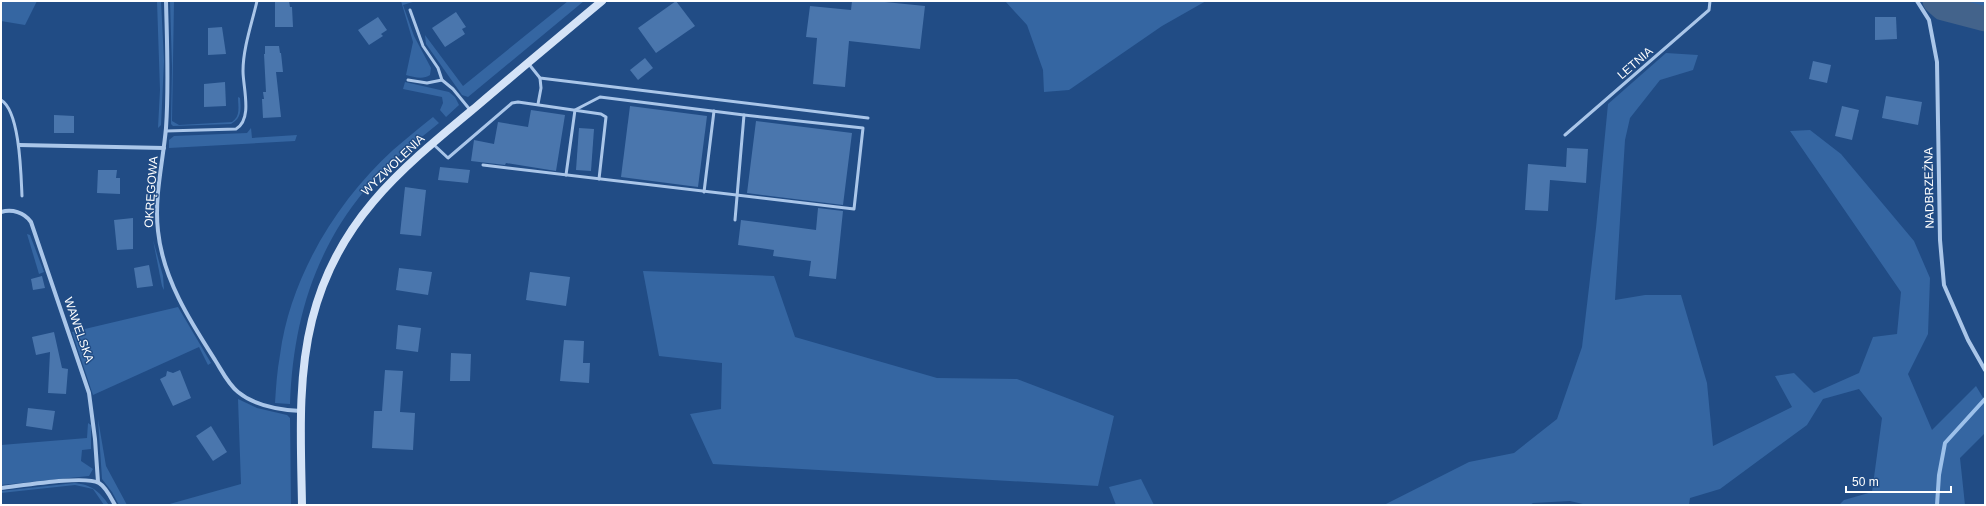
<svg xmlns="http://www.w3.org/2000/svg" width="1986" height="506" font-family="Arial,sans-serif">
  <rect width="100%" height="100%" fill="#214c85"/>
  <!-- green -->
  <g fill="#3566a2">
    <path d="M1,1H37L25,25L1,21Z"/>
    <path d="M157,1H161L164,61L161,125L158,128L160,90Z"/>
    <path d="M170,1H174L172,121L179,125L232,122C241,116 238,107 238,97L240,98C241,109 242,118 231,124L173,126L171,124L172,67Z"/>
    <path d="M401,1H416L403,5L414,36L431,68L430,75C423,80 414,77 406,75L413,42Z"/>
    <path d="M568,1H584L468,97L462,95L426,44L425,35L463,86Z"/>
    <path d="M1005,1H1206L1162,26L1069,90L1044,92L1043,70L1027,25Z"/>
    <path d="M1930,1H1985V28L1944,18Z"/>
    <path d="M1666,53L1698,55L1693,70L1660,80L1630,118L1625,140L1615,300L1645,295H1681L1707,383L1713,446L1792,407L1775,376L1794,373L1814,393L1859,373L1873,337L1897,334L1901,292L1790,131L1810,130L1841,154L1914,241L1930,278L1928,334L1908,374L1932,430L1976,386L1985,401V433L1960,458L1965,505H1839L1844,500L1872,492L1882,418L1859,389L1823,399L1807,425L1720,489L1690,498L1689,505H1587L1570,501L1533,503L1530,505H1384L1469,462L1514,453L1557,419L1582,347L1596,228L1608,104Z"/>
    <path d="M405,82L449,92L455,97L459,105L446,117L440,110L443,103L442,97L403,89Z"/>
    <path d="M433,117L439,123C413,144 386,165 365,190C313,253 293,324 290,404L275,403C276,387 277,371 280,355C290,278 336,202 393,150C406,139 419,128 433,117Z"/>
    <path d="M251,128L252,138L297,135L295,141L169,148V140L174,136L247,133Z"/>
    <path d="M27,234L30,235L44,272L39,274Z"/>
    <path d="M153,240L163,276L164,290L162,286Z"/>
    <path d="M643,271L774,276L795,337L937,378L1017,379L1114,416L1098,486L713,464L690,414L721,409L722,363L659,356Z"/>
    <path d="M178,307L211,363L208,365L199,347L93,395L72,332Z"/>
    <path d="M238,399L257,408L287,415L290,418L291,505H166L241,484Z"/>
    <path d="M98,419L106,466L127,505H119L112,492L102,479Z"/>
    <path d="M88,423L91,425V449L82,450L81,461L93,469L89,476L1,485V445L87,438Z"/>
    <path d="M1141,479L1154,505H1116L1109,487Z"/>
    <path d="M75,483C92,485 99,491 109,505H104L93,489L75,485L1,493V491Z"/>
  </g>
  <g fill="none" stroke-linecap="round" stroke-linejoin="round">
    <!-- stream -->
    <path stroke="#9dc1ea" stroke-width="4" d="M1937,505L1939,475L1945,443L1985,399"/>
    <!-- river -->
    <path stroke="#43638b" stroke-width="25" d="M1935,1L1943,8L1985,19"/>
  </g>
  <!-- building -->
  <g fill="#4a76ad">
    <path d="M275,1H289L290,7H292L293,27H275Z"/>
    <path d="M676,1L695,26L656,53L638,28Z"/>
    <path d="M852,1H875L925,6L920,49L849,41L845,87L813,84L817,38L806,37L810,6L851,10Z"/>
    <path d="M456,12L466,27L462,29L465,34L445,47L432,28Z"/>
    <path d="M378,17L387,30L381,34L383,36L369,45L358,30Z"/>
    <path d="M1875,17H1896L1897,39L1875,40Z"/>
    <path d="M222,27L226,54L208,55V28Z"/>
    <path d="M265,46H279L280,53H281L283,72H276L281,117L263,118L262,99H264L263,92H266L264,54H265Z"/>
    <path d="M645,58L653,68L638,80L630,70Z"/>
    <path d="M1813,61L1831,65L1827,83L1809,79Z"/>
    <path d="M225,82L226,106L204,107V84Z"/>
    <path d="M1886,96L1922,102L1918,125L1882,118Z"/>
    <path d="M630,106L707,116L698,187L621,177Z"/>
    <path d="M1842,106L1859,110L1852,140L1835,136Z"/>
    <path d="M531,110L565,115L556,171L506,163L505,165L471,161L474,140L494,144L498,122L528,127Z"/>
    <path d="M54,115L74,116V133H54Z"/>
    <path d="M756,121L852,133L843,205L747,193Z"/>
    <path d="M579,128L594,129L591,171L576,170Z"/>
    <path d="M1567,148L1588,149L1586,183L1550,180L1548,211L1525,210L1528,164L1566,167Z"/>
    <path d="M440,167L470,170L468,183L438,180Z"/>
    <path d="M98,170H117L116,178H120V194L97,193Z"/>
    <path d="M405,187L426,190L421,236L400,234Z"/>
    <path d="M818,208L843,211L836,279L809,276L811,261L773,256L774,250L738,245L741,220L816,230Z"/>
    <path d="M133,218V249L117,250L114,220Z"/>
    <path d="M149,265L153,286L137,288L134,268Z"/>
    <path d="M399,268L432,272L428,295L396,290Z"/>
    <path d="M530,272L570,277L566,306L526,300Z"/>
    <path d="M42,276L45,288L33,290L31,279Z"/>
    <path d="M398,325L421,328L418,352L396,349Z"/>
    <path d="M54,332L62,368L68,369L66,394L48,393L50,352L36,355L32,337Z"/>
    <path d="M564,340L584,341L583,363H590L589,383L560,381Z"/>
    <path d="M451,353L471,354L470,381H450Z"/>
    <path d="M180,370L191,398L173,406L160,379L166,376L167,371L173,373Z"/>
    <path d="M385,370L403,371L400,412L415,413L413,450L372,448L374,411H382Z"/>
    <path d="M28,408L55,411L52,430L26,426Z"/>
    <path d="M211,426L227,452L213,461L196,436Z"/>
  </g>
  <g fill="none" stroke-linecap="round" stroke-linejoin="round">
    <!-- lane -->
    <g stroke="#aac6e9" stroke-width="3">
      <path d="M410,10L423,46L438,68L442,80L453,89L471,111"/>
      <path d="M528,63L540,78L868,118"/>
      <path d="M408,80L427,83L442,80"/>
      <path d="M1,100C20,111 21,175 22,196"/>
      <path d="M538,104L541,88L540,78"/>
      <path d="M166,131L236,129C253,119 243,88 243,71C243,48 252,23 257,1"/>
      <path d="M1565,135L1709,10L1710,1"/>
      <path d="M433,144L448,158L512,103L518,102L601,114L606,117L599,179"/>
      <path d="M483,165L854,209L863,128L744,115"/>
      <path d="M566,175L575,110L600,97L744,115L735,220"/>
      <path d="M704,192L714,111"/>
    </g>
    <!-- street -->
    <g stroke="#aac6e9" stroke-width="4">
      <path d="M166,1C167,44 169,86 166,128C163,162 154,197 158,231C163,279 190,321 215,360C222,371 228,384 238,392C255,406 280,410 301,411"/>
      <path d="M1917,1L1929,20L1937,62L1940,240L1944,285L1968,340L1985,370"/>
      <path d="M19,145L164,148"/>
      <path d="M1,212C12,209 24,212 31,222L89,393L95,439L98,482"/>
      <path d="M1,488C20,486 84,475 99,483C106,487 111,498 115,505"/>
    </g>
    <!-- secondary -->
    <path stroke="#d4e3f7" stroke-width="8" d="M302,505C301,444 297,380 312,320C337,220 401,169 477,106C518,71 560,36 602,1"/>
  </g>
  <g text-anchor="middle" stroke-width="3" stroke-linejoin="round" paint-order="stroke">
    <!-- street labels -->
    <g font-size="12" fill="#fff" stroke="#214c85">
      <text transform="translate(1635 63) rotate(-41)" y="4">LETNIA</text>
      <text transform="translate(393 165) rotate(-44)" y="4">WYZWOLENIA</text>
      <text transform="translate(1929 188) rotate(-91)" y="4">NADBRZEŻNA</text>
      <text transform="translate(151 192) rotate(-86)" y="4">OKRĘGOWA</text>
      <text transform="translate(79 330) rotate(71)" y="4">WAWELSKA</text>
    </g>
  </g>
  <!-- border -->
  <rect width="1986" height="506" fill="none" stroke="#ffffff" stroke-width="4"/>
  <!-- scale -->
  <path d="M1846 486v6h105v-6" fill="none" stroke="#ffffff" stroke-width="2"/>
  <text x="1852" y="486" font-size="12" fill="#ffffff" stroke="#214c85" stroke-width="3" paint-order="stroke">50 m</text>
</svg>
